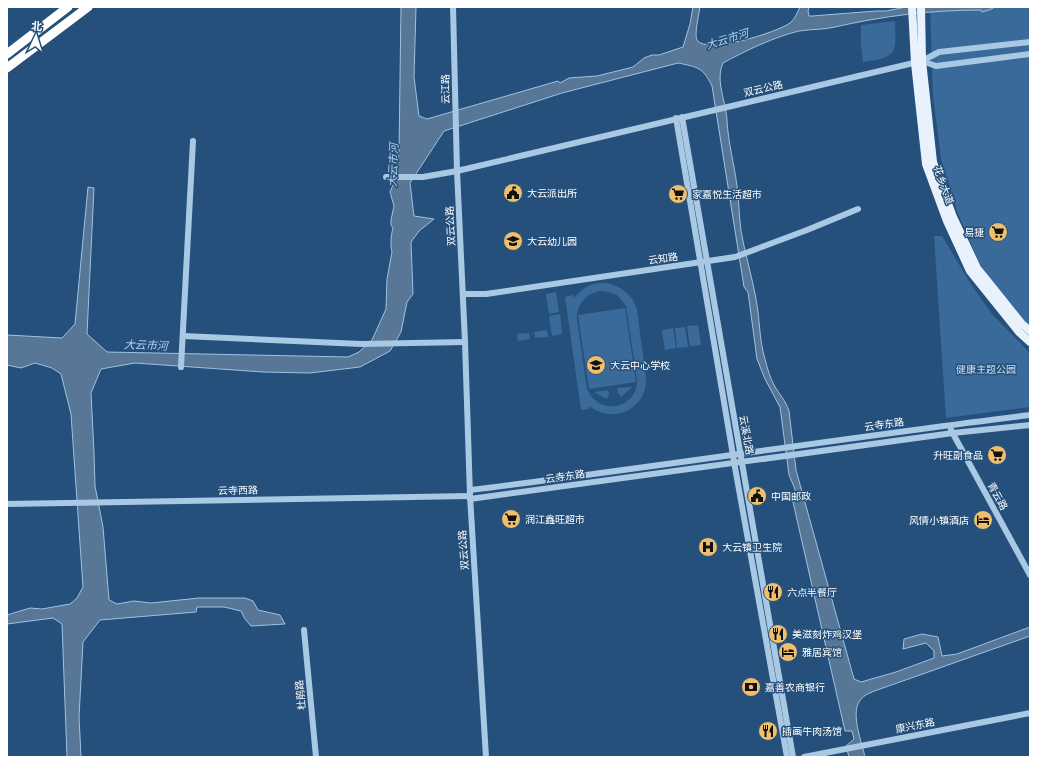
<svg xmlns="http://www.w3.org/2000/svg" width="1037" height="764" font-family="Commissioner,'Noto Sans SC',sans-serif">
  <rect width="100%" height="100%" fill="#25507b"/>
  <!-- green -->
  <g fill="#396a99" fill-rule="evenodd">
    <path d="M930,7H1030V328L993,283L979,262L958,214L941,159L933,95Z"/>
    <path d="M895,21C896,54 898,57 863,62L861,45V25Z"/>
    <path d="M934,236H942L972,286L992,314L1030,353V407L946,418Z"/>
    <path d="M605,283C621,285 633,295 637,310L646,378C647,409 614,425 589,406V409L581,410L565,297L573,295L574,298C582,288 592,282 605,283ZM601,291L609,292L617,295L626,306L637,379C638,409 599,417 587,389L577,320C576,305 586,293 601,291Z"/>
    <path d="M556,292L559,312L549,314L546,294Z"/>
    <path d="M625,308L636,382L589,389L578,315Z"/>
    <path d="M560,314L562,334L552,336L549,316Z"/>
    <path d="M698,325L701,345L690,346L687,326Z"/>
    <path d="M685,327L688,347L677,348L675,328Z"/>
    <path d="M673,328L676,348L665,350L662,330Z"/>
    <path d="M547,330L548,337L535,338L534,332Z"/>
    <path d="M529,333L530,339L518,341L517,334Z"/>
    <path d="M632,387L621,397L618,393L617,388Z"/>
    <path d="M608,390L609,394L607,399L594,392Z"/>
  </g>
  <!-- water -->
  <path fill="#587796" stroke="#9dc3e5" d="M401,7H416L414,77L419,116L427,119L558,81L560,83L569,78L597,76L633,67L644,58L652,55H659L683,47L690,24L693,7H700C699,14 694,35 697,40C706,55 778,32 790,23C795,19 797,13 800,7H809L808,11L809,16H812L876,11H886L906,7H995L989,10L982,12L981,10C931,10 883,16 835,27C824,30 811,29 799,31C774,37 745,51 723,63C715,81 726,101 727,120C728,142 734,163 737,186C739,201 739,216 741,231C745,254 752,276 756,299C760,319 759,340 765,359C767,367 770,378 774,385C779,394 786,401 789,411L796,470L854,679L861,682L896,672L934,658V651L926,643L903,649L904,639L922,634L938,637L942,656L957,654L1030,627V636L883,688C875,691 863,694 859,702C851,715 862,743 865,757H849L846,746L854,739L852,731H845L793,502L795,489L789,475L780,407L765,379L757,359L748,292L744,287L712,86C703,67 697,67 678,63L562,93L444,131L410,183L414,216L434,219L419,231L411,242L413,294L407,302L401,332L390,351L360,367L310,373L263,372L135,363L101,369L91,393L94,452L95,486L103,527L109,600L117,604L134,601L151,603L199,598H245L253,601L258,610L280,615L285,624L251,626L245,619L241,611L224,607H197L196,612L100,620L83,642L79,717L81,757H67L62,624L53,618L7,624V615L30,608L42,609L70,604L77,598L83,587L71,414L61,374L52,368L35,363L21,368L7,365V335L62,338L75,324L88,187L94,188L87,334L107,352L348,357L359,352L372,340L386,309L387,279L392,252C390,245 391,235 393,228L391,225V220L394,206L390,192L393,185L399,152Z"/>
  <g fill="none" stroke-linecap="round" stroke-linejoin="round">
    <!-- minor -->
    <g stroke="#a9c8e4" stroke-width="6">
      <path d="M453,7L457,171L465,342L470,496L486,757"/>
      <path d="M922,61L936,66L1030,54"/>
      <path d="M682,117L793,757"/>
      <path d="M676,118L736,473L787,757"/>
      <path d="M386,177H423L457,171L922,61L939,52L1030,42"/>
      <path d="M463,294H486L735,257L807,230L858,209"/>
      <path d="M183,336L361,344L465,342"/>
      <path d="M181,367L193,141"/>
      <path d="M951,430L1030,575"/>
      <path d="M470,490C657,467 843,438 1030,415"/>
      <path d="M470,499L953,433L1030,425"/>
      <path d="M7,504L470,496"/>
      <path d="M304,630L316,757"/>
      <path d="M804,757L1030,713"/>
    </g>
    <!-- major -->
    <g stroke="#e9f2fc" stroke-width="8">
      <path d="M912,7L915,63L926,164L947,221L970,271L1019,332L1030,342"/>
      <path d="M921,7L922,61L933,162L953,217L977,268L1022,324L1030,331"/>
    </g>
    <!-- highway -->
    <g stroke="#fff" stroke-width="9">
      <path d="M7,54L68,7"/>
      <path d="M7,68L88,7"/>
    </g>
  </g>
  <!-- icons -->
  <defs>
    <symbol id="civic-disc" viewBox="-11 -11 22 22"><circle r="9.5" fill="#eec06e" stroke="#25507b"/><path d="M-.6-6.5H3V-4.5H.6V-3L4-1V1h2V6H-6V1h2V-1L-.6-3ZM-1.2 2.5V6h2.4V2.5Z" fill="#111"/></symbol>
    <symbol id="supermarket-disc" viewBox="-11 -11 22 22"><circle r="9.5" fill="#eec06e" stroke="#25507b"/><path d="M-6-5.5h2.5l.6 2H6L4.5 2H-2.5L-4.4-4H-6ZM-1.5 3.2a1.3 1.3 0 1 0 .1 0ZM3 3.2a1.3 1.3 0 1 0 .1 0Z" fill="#111"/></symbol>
    <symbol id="school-disc" viewBox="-11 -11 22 22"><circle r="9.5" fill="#eec06e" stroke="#25507b"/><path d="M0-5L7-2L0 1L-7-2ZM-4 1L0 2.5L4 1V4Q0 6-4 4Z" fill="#111"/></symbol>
    <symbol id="hotel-disc" viewBox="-11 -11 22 22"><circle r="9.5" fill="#eec06e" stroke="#25507b"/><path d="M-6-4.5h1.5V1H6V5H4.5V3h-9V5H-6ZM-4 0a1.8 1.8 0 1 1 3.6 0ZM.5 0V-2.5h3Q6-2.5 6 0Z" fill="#111"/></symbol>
    <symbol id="hospital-disc" viewBox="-11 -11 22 22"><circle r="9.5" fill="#eec06e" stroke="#25507b"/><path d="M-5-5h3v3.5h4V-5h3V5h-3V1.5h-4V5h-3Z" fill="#111"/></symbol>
    <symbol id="restaurant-disc" viewBox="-11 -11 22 22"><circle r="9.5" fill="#eec06e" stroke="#25507b"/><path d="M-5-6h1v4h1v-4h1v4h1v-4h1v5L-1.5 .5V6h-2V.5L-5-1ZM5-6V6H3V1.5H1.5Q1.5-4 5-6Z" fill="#111"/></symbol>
    <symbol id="bank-disc" viewBox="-11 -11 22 22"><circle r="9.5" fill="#eec06e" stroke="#25507b"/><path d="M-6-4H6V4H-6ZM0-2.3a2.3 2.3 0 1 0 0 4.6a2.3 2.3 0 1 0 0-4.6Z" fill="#111"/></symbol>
  </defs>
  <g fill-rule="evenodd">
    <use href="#civic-disc" x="502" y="182" width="22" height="22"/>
    <use href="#supermarket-disc" x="667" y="183" width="22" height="22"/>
    <use href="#supermarket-disc" x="987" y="221" width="22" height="22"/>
    <use href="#school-disc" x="502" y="230" width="22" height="22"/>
    <use href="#school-disc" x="585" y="354" width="22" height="22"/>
    <use href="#supermarket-disc" x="986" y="444" width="22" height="22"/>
    <use href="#civic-disc" x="746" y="485" width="22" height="22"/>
    <use href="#supermarket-disc" x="500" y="508" width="22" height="22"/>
    <use href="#hotel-disc" x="972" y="509" width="22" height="22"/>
    <use href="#hospital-disc" x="697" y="536" width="22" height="22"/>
    <use href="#restaurant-disc" x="762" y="581" width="22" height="22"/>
    <use href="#restaurant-disc" x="767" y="623" width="22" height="22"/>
    <use href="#hotel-disc" x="777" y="641" width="22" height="22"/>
    <use href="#bank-disc" x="740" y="676" width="22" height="22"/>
    <use href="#restaurant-disc" x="757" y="720" width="22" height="22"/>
  </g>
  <g text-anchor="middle" stroke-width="3" stroke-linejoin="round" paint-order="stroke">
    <!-- street labels -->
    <g font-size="10" fill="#fff" stroke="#25507b">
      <text transform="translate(763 88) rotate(-13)" y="4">双云公路</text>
      <text transform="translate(445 89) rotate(-91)" y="4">云江路</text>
      <text transform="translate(944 185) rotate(70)" y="4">花乡大道</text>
      <text transform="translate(450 226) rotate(-93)" y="4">双云公路</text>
      <text transform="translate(663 258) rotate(-8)" y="4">云知路</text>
      <text transform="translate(884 424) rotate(-8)" y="4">云寺东路</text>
      <text transform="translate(747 435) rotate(80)" y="4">云溪北路</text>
      <text transform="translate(565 476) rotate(-8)" y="4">云寺东路</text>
      <text transform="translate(238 490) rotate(-1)" y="4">云寺西路</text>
      <text transform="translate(998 496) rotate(61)" y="4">青云路</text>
      <text transform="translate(463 550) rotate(-94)" y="4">双云公路</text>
      <text transform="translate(300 695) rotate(-96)" y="4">杜鹃路</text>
      <text transform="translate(915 725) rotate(-11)" y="4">康兴东路</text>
    </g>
    <!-- poi labels -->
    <g font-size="10" fill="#fff" stroke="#25507b" text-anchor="start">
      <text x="527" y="197">大云派出所</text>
      <text x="692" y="198">家嘉悦生活超市</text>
      <text x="984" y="236" text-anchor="end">易捷</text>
      <text x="527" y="245">大云幼儿园</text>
      <text x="610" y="369">大云中心学校</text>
      <text x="983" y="459" text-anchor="end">升旺副食品</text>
      <text x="771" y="500">中国邮政</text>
      <text x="525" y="523">润江鑫旺超市</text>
      <text x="969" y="524" text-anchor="end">风情小镇酒店</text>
      <text x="722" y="551">大云镇卫生院</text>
      <text x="787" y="596">六点半餐厅</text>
      <text x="792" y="638">美滋刻炸鸡汉堡</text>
      <text x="802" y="656">雅居宾馆</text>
      <text x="765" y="691">嘉善农商银行</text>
      <text x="782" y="735">插画牛肉汤馆</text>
    </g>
    <!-- park labels -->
    <g font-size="10" fill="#cce0f4" stroke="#25507b">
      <text x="986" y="373">健康主题公园</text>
    </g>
    <!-- water labels -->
    <g font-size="11" font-style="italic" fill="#b4d1ec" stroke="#25507b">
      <text transform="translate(727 39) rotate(-17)" y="4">大云市河</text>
      <text transform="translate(393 165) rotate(-88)" y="4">大云市河</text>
      <text transform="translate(146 345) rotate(2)" y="4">大云市河</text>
    </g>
  </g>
  <!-- border -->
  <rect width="1037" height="764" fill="none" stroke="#ffffff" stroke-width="16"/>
  <!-- north arrow -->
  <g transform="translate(36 36) rotate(4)" stroke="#25507b" stroke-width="3" paint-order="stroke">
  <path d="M0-3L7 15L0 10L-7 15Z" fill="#ffffff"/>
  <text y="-6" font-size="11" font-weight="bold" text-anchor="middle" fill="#ffffff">北</text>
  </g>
</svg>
